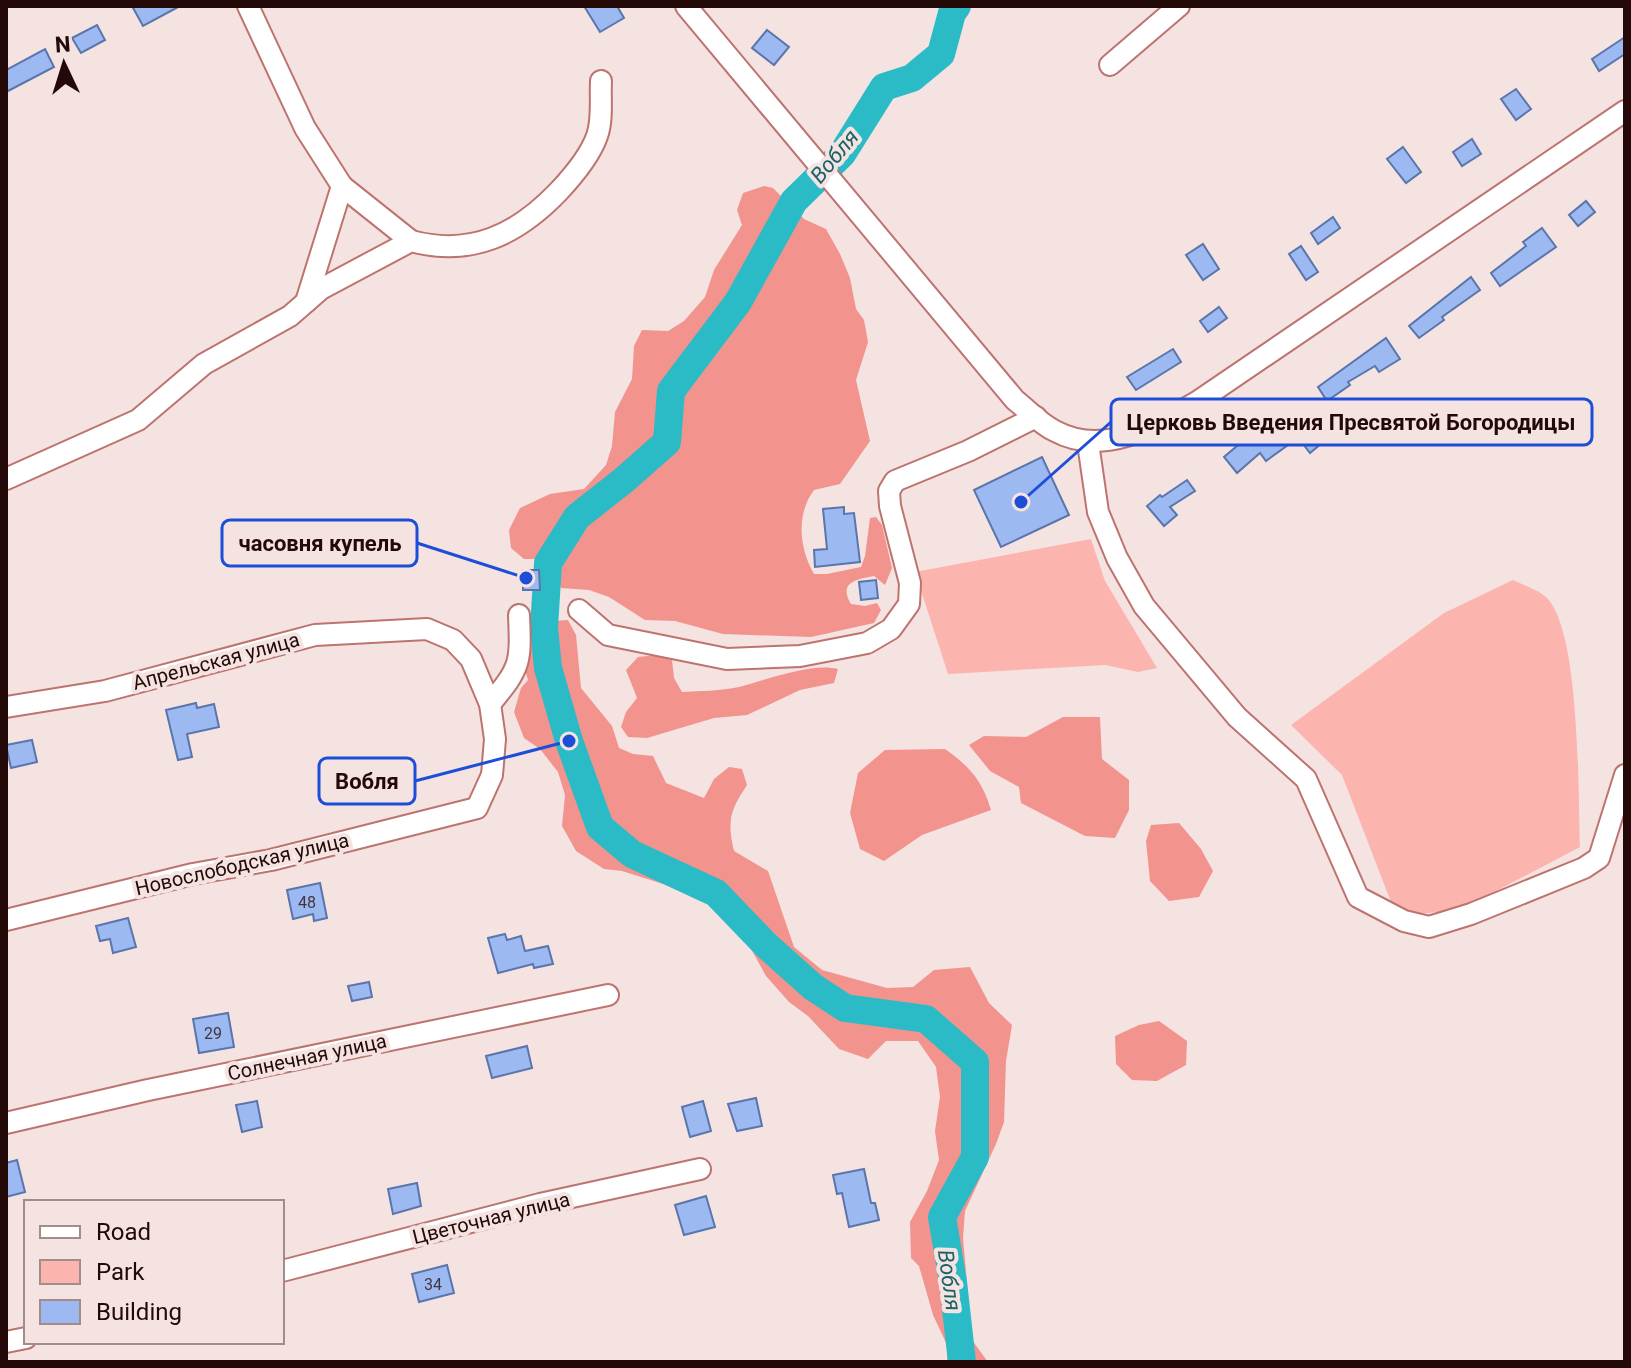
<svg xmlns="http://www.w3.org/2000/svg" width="1631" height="1368" font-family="Roboto,sans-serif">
  <rect width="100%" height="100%" fill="#f4e3e1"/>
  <!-- green -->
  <g fill="#fcb4ae">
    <path d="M1091,539L1105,581L1157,668L1138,672L1105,665L948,674L915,572Z"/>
    <path d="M1513,580C1523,585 1539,590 1546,597C1581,630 1578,797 1580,847L1460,910L1418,914L1391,902L1342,775L1291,725L1444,613Z"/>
  </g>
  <!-- forest -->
  <g fill="#f2938d">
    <path d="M764,186L773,188L804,219L826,229L840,254L850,278L856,309L864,320L868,342L856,380L870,441L840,484L814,490C796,514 799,548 814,574H827L861,567L865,556L870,518L876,517L882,525L892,568L885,585L874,576C856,579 838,583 851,604L865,606L877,603L881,610L874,623L811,637L723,634L675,621L645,620L609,597L589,590L561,588L555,572L541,559H524L511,548L509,530L520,508L550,494L584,489L606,465L612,446L615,412L632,379L634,346L642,330L668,331L684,321L705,297L714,270L742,225L737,210L743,193Z"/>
    <path d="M568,620L576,635L581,688L612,726L619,748L633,754L653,756L666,783L704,798L714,779L729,767L742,769L747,785C730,811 727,820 734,851L768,871L794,947L822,970L887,988L913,987L934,970L970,967L989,1003L1012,1025L1006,1061L1004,1122L996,1144L965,1211L963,1238L972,1340L988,1362H947L948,1347L933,1315L919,1266L911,1258L910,1222L927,1191L939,1160L935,1131L940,1097L936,1067L918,1041H886L868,1059L839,1049L808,1016L789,1002L766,976L744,936L722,914L695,894L622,871L604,869L576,851L562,826L565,795L558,772L540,749L524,738L514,712L521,688L528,680C527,676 525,672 525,667C525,661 534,626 537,622Z"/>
    <path d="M657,655L672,660L674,678L682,692C700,691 721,691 739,687C766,680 812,662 838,669L834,683L800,690L747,715L714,718L647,738L628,737L621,727L626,712L637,698L626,670L638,657Z"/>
    <path d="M1063,717H1100L1102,759L1129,780V810L1115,838L1085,836L1021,803L1019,787L990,771L969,745L984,736L1026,737Z"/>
    <path d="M945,749C970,767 982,780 991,810L922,835L884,861L860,849L850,813L858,773L885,750Z"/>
    <path d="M1179,823L1201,849L1213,871L1199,897L1169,901L1150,881L1146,841L1151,825Z"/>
    <path d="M1159,1021L1187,1041L1186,1065L1157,1081L1132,1080L1116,1064L1115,1036L1139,1025Z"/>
  </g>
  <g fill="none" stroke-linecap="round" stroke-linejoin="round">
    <!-- river -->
    <path stroke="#2bbbc7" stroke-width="28" d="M957,6L952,13L941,54L912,78L884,87L842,154L794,201L738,302L671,391L667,442L624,480L577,517L548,563L544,628L548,668L569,741L600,827L632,854L716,893L766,945L813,987L845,1008L926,1019L975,1062V1157L942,1217L953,1282L962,1362"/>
  </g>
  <!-- building -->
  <g fill="#9db9f1" stroke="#5a75ac" stroke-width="2">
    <path d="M132,6H180L143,26Z"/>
    <path d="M584,6H617L624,18L600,32Z"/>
    <path d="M97,25L105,40L81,53L72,38Z"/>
    <path d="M767,30L789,47L774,65L752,48Z"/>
    <path d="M1625,37V54L1599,71L1592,59Z"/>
    <path d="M45,49L54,67L6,92V70Z"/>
    <path d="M1516,89L1531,109L1516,120L1501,99Z"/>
    <path d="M1472,139L1481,154L1462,166L1453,152Z"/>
    <path d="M1403,147L1421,172L1406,183L1387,159Z"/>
    <path d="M1586,201L1595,212L1578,226L1569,215Z"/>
    <path d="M1333,217L1340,228L1318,244L1311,233Z"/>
    <path d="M1542,228L1556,247L1500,286L1491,273L1526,246L1523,242Z"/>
    <path d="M1203,244L1219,269L1203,280L1186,255Z"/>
    <path d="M1301,246L1318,272L1306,280L1289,254Z"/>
    <path d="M1471,277L1480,290L1442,317L1444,320L1419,338L1409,326Z"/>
    <path d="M1219,307L1227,318L1208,332L1200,321Z"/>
    <path d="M1386,338L1400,359L1379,372L1375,366L1348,382L1350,385L1327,401L1318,387Z"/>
    <path d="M1173,349L1181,362L1136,390L1127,377Z"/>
    <path d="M1269,419L1288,445L1266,461L1260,453L1237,473L1224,457Z"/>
    <path d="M1310,426L1323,442L1310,453L1297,436Z"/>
    <path d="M1042,457L1069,515L1001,547L974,490Z"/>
    <path d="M1187,480L1195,491L1170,507L1177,515L1164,526L1147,506L1160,495L1162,497Z"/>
    <path d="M844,507V514L854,513L860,562L815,567L814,550L827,549L823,509Z"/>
    <path d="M523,570H539L540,590H523Z"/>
    <path d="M876,580L878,598L861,600L859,582Z"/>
    <path d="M196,703L197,708L214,704L219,727L187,734L192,757L178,760L166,710Z"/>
    <path d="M32,740L37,762L11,768L6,745Z"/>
    <path d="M320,883L327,918L314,921L313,914L293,919L287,890Z"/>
    <path d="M128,918L136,947L113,953L110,939L100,941L96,926Z"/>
    <path d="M505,934L507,940L521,936L525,951L548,946L553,964L534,968L533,964L498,973L488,938Z"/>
    <path d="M369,982L372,997L352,1001L348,986Z"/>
    <path d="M228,1013L234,1047L199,1053L193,1019Z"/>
    <path d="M527,1046L532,1068L492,1078L486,1056Z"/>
    <path d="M756,1098L762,1126L737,1131L728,1104Z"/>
    <path d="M257,1101L262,1127L242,1132L236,1105Z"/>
    <path d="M703,1101L711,1131L690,1137L682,1107Z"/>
    <path d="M17,1160L25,1192L6,1197V1163Z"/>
    <path d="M864,1169L871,1203H875L879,1220L849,1227L842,1193L837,1194L833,1175Z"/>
    <path d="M417,1183L421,1206L393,1214L388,1189Z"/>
    <path d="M706,1196L715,1227L684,1235L675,1205Z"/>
    <path d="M447,1265L454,1293L419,1302L412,1274Z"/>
  </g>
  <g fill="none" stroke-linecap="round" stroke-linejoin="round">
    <defs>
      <g id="minor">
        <path d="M248,6L305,128L342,186L306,302"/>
        <path d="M686,6L1015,400C1028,410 1040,424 1055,431C1103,457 1154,427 1197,402L1625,111"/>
        <path d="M1110,65L1179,6"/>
        <path d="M342,186L411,241"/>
        <path d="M1088,443L1098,512L1117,558L1144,606L1237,717L1306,779L1358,897L1404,921L1429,927L1471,914L1584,868L1599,858L1625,775"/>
        <path d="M6,479L138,420L204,364L290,316L321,289L411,241C471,257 517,235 559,191C573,176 590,156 597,136C603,120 600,98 601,81"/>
        <path d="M579,610L608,635L727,659L800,656L867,643L891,629L909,604L910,583L890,506L889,491L895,481L968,451L1036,417"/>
        <path d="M490,704C521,667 521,663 519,615"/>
        <path d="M6,707L105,691L315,635L427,629L453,640L471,659L490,704L495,739L492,775L477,808L271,860L193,874L6,920"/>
        <path d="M6,1123L148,1090L608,995"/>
        <path d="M282,1271L540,1204L700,1169"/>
        <path d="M6,1342L26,1338"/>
      </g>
    </defs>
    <!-- minor casing -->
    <use href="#minor" stroke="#bd746f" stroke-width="24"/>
    <!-- minor -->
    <use href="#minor" stroke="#fff" stroke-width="20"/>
  </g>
  <g text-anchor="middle" stroke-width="8" stroke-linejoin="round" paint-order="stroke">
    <!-- number labels -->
    <g font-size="16" fill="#423542">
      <text x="307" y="908">48</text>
      <text x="213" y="1039">29</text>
      <text x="433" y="1290">34</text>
    </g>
    <!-- street labels -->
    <g font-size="20" fill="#230908" stroke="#f4e3e1">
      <text transform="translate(216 661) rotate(-15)" y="7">Апрельская улица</text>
      <text transform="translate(242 864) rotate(-13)" y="7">Новослободская улица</text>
      <text transform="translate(307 1057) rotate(-12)" y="7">Солнечная улица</text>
      <text transform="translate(491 1218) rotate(-14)" y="7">Цветочная улица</text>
    </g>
    <!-- water labels -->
    <g font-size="22" font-style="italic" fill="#196269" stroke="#f4e3e1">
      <text transform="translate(834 156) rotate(-50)" y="8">Вобля</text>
      <text transform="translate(950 1280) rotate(82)" y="8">Вобля</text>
    </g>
  </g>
  <!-- callouts -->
  <path fill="none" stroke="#1d4ed8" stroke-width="3" d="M1021 502L1111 422M526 578L417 543M569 741L415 781"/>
  <g fill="#1d4ed8" stroke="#f4e3e1" stroke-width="3">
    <circle cx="1021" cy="502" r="8"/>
    <circle cx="526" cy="578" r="8"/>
    <circle cx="569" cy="741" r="8"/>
  </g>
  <g fill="#f4e3e1" stroke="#1d4ed8" stroke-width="3">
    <rect x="1111" y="399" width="481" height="46" rx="8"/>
    <rect x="222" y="520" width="195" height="46" rx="8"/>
    <rect x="319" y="758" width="96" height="46" rx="8"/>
  </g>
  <g font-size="22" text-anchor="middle" font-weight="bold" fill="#230908">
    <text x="1351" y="430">Церковь Введения Пресвятой Богородицы</text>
    <text x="320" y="551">часовня купель</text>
    <text x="367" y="789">Вобля</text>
  </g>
  <!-- border -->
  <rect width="1631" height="1368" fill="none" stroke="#230908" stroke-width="16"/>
  <!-- legend -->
  <rect x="24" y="1200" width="260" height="144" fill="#f4e3e1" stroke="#a08c8a" stroke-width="2"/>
  <rect x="40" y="1226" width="40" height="12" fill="#ffffff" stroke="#a08c8a" stroke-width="2"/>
  <text x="96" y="1240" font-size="24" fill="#230908">Road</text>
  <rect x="40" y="1260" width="40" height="24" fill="#fcb4ae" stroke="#a08c8a" stroke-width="2"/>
  <text x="96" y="1280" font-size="24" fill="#230908">Park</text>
  <rect x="40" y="1300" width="40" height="24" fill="#9db9f1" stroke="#a08c8a" stroke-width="2"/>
  <text x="96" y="1320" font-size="24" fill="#230908">Building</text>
  <!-- north arrow -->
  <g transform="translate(64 64) rotate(356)" stroke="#f4e3e1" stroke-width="6" paint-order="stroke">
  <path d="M0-6L14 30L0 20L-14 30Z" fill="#230908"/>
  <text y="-12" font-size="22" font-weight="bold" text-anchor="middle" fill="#230908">N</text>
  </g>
</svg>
